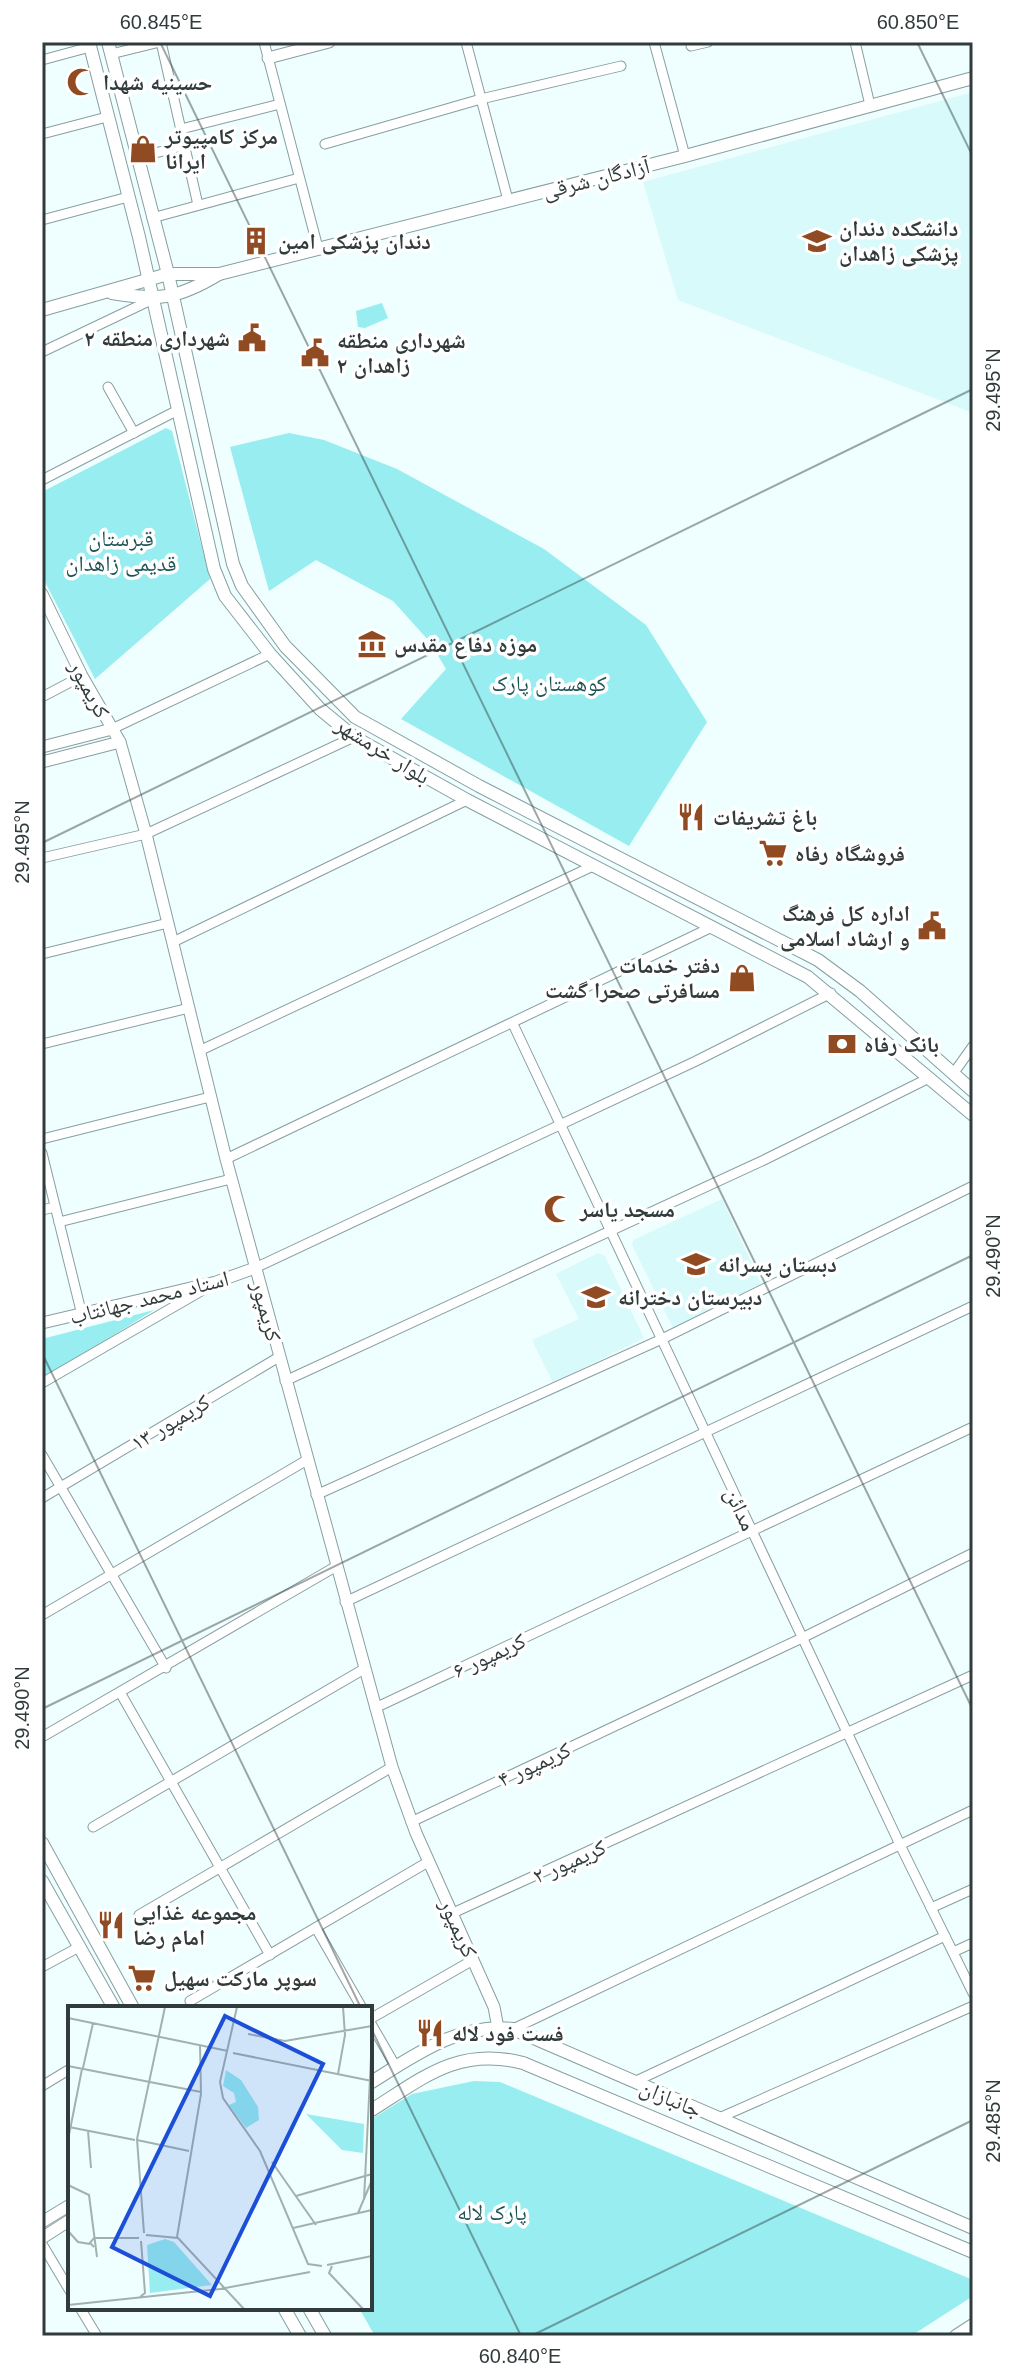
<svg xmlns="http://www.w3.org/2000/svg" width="1015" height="2378" font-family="Helvetica,'Noto Naskh Arabic',sans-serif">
  <rect width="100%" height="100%" fill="#effefe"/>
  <!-- built -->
  <g fill="#d8fafb">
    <path d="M973,92V413L678,300L643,182Z"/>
    <path d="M722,1199L761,1284L673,1328L632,1245L633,1240Z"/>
    <path d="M598,1253L605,1256L644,1338L553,1383L532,1340L579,1319L556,1274Z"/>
  </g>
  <!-- green -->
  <g fill="#97edf0">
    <path d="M382,303L388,318L365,328L358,327L356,311Z"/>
    <path d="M166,428L172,431L210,579L95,679L42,576V492Z"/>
    <path d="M289,433L324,440L397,469L544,549L646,625L707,722L629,846L401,719L446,669L430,642L393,601L316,560L269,591L230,447Z"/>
    <path d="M154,1310L42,1380V1339Z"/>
    <path d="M474,2081L500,2082L973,2280V2296L911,2336H375L359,2308H370V2120L412,2094Z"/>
  </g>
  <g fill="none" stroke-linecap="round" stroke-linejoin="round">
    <defs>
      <g id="minor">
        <path d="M161,42L198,205"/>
        <path d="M264,42L318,248"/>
        <path d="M466,42L508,200"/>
        <path d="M654,42L685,156"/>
        <path d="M855,42L870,105"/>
        <path d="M691,46L708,42"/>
        <path d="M111,54L160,42"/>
        <path d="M42,60L90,47"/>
        <path d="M181,129L280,104"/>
        <path d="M42,134L107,117"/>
        <path d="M325,144L481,99L621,66"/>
        <path d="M137,158L185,145"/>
        <path d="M152,218L299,178"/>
        <path d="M42,220L128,197"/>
        <path d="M42,352L151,300"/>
        <path d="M108,387L134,433"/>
        <path d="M42,480L178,410"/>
        <path d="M42,697L82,676"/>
        <path d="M112,729L270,654"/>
        <path d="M42,858L146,834L354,737"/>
        <path d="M173,942L467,800"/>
        <path d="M42,954L168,923"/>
        <path d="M513,1024L903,1851L973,1993"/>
        <path d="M42,1044L189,1008"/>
        <path d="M199,1051L593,866"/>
        <path d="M953,1074L973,1046"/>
        <path d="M42,1139L210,1097"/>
        <path d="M42,1153L82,1315"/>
        <path d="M226,1159L712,927"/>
        <path d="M42,1210L55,1207"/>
        <path d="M59,1222L231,1179"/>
        <path d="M255,1268L696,1061L831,993"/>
        <path d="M285,1381L764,1160L929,1078"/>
        <path d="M42,1383L208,1287"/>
        <path d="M42,1455L166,1668"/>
        <path d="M316,1495L662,1339L973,1186"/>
        <path d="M42,1498L279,1357"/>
        <path d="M345,1602L973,1306"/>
        <path d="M42,1615L307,1460"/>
        <path d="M121,1694L270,1955"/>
        <path d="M375,1708L973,1427"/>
        <path d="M42,1737L335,1567"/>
        <path d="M411,1822L802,1638L973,1553"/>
        <path d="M93,1827L364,1669"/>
        <path d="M931,1908L973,1889"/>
        <path d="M453,1913L973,1675"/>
        <path d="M139,1915L392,1767"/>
        <path d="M316,1928L362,2008"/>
        <path d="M953,1952L973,1943"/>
        <path d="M42,1967L79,1947"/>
        <path d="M190,2001L428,1862"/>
        <path d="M370,2019L473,1960"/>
        <path d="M370,2022L396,2067"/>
        <path d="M513,2029L973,1810"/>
        <path d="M634,2082L945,1936"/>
        <path d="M42,2086L70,2069"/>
        <path d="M719,2118L973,2006"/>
        <path d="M42,2244L70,2291"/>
        <path d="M80,2308L97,2336"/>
      </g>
      <g id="tertiary">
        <path d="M268,58L329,42"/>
        <path d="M42,594L82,676L120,742L146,834L226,1159L392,1767L416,1833L494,2007L498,2028"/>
        <path d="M42,747L112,729"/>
        <path d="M42,762L120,742"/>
        <path d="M42,1323L216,1282L255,1268"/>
        <path d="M42,2222L70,2205"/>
        <path d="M42,2238L70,2220"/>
      </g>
      <g id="secondary">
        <path d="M89,42L139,237L214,569L225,596L270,654L320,709L354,737L467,800L808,977L973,1115"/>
        <path d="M108,42L168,274L233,564L242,586L285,646L355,717L479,786L818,960L860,991L973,1091"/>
        <path d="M219,274L685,156L973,78"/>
        <path d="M42,310L168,274H219C178,299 158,301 112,293"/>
        <path d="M42,1843L133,2008"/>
        <path d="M42,1881L114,2008"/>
        <path d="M370,2083C415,2055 458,2023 513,2029L973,2228"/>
        <path d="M370,2111C423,2078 458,2046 523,2063L973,2252"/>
        <path d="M284,2308L300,2336"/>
        <path d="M309,2308L325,2336"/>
        <path d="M956,2336L973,2325"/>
      </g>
    </defs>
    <!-- minor casing -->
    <use href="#minor" stroke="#889fa0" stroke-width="11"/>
    <!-- tertiary casing -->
    <use href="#tertiary" stroke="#889fa0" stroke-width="13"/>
    <!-- secondary casing -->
    <use href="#secondary" stroke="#889fa0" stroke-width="14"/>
    <!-- minor -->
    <use href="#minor" stroke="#fff" stroke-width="9"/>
    <!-- tertiary -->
    <use href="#tertiary" stroke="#fff" stroke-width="11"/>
    <!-- secondary -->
    <use href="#secondary" stroke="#fff" stroke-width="12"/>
  </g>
  <!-- ticks -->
  <path fill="none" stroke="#313b3b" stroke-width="2" stroke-opacity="0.45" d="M160,42L973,1710M917,42L973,157M42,843L973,389M42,1353L361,2008M42,1709L973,1255M370,2026L521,2336M531,2336L973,2120"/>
  <!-- icons -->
  <defs>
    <symbol id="mosque-bare" viewBox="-9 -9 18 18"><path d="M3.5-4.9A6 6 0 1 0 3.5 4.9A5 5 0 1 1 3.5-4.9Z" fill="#904b22" stroke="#fff" stroke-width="2.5" paint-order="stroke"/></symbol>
    <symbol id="shop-bare" viewBox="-9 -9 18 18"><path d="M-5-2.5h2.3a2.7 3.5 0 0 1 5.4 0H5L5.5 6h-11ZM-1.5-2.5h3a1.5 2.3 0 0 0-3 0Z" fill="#904b22" stroke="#fff" stroke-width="2.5" paint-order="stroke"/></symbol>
    <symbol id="building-bare" viewBox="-9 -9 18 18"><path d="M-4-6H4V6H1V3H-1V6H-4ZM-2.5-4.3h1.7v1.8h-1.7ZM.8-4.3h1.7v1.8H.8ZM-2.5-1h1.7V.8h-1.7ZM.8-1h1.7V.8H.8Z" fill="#904b22" stroke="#fff" stroke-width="2.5" paint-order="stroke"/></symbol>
    <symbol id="university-bare" viewBox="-9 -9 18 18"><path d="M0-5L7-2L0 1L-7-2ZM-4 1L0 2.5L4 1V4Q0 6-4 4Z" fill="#904b22" stroke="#fff" stroke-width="2.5" paint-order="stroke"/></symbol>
    <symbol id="civic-bare" viewBox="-9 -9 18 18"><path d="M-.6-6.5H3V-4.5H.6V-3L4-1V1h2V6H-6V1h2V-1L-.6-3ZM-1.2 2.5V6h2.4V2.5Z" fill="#904b22" stroke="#fff" stroke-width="2.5" paint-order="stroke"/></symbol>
    <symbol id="museum-bare" viewBox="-9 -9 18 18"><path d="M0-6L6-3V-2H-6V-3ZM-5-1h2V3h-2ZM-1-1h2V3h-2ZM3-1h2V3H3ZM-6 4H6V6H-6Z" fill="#904b22" stroke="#fff" stroke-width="2.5" paint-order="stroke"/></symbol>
    <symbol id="restaurant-bare" viewBox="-9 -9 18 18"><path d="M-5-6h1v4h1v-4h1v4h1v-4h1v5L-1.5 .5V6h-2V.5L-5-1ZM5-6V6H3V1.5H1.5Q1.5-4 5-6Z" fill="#904b22" stroke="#fff" stroke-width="2.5" paint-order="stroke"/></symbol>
    <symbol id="supermarket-bare" viewBox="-9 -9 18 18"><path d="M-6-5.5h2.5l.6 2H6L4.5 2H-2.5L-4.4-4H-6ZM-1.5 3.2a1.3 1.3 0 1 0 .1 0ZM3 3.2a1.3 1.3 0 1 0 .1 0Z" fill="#904b22" stroke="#fff" stroke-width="2.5" paint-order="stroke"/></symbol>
    <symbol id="bank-bare" viewBox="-9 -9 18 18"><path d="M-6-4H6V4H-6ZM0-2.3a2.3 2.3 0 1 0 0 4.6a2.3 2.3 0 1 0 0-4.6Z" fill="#904b22" stroke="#fff" stroke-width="2.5" paint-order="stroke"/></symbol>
    <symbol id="school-bare" viewBox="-9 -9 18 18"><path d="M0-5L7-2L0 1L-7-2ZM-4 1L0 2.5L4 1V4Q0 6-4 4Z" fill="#904b22" stroke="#fff" stroke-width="2.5" paint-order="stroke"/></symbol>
  </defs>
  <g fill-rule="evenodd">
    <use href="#mosque-bare" x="61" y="62" width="40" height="40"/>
    <use href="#shop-bare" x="123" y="129" width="40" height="40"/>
    <use href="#building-bare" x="236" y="221" width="40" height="40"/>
    <use href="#university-bare" x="797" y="221" width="40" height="40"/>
    <use href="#civic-bare" x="232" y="318" width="40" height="40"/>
    <use href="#civic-bare" x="295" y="333" width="40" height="40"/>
    <use href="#museum-bare" x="352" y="624" width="40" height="40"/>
    <use href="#restaurant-bare" x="671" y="797" width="40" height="40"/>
    <use href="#supermarket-bare" x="753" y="833" width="40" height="40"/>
    <use href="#civic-bare" x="912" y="906" width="40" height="40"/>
    <use href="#shop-bare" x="722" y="958" width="40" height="40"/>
    <use href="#bank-bare" x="822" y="1024" width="40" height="40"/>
    <use href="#mosque-bare" x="538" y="1189" width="40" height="40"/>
    <use href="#school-bare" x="676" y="1244" width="40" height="40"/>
    <use href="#school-bare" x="576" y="1277" width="40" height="40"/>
    <use href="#restaurant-bare" x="91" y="1905" width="40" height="40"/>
    <use href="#supermarket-bare" x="122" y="1958" width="40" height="40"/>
    <use href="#restaurant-bare" x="410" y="2013" width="40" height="40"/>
  </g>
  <g text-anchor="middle" stroke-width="7" stroke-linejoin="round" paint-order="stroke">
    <!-- poi labels -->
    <g font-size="22" font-weight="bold" fill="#313b3b" stroke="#fff" text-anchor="start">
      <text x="103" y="90">حسینیه شهدا</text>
      <text x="165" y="144">مرکز کامپیوتر<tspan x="165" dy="25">ایرانا</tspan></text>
      <text x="839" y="236">دانشکده دندان<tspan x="839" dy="25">پزشکی زاهدان</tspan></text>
      <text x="278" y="249">دندان پزشکی امین</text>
      <text x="230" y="346" text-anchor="end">شهرداری منطقه ۲</text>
      <text x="337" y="348">شهرداری منطقه<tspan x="337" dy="25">۲ زاهدان</tspan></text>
      <text x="394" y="652">موزه دفاع مقدس</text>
      <text x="713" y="825">باغ تشریفات</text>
      <text x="795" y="861">فروشگاه رفاه</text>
      <text x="910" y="921" text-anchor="end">اداره کل فرهنگ<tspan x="910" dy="25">و ارشاد اسلامی</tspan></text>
      <text x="720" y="973" text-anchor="end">دفتر خدمات<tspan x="720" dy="25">مسافرتی صحرا گشت</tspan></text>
      <text x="864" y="1052">بانک رفاه</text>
      <text x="580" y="1217">مسجد یاسر</text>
      <text x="718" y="1272">دبستان پسرانه</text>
      <text x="618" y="1305">دبیرستان دخترانه</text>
      <text x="133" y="1920">مجموعه غذایی<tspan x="133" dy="25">امام رضا</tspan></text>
      <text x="164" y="1986">سوپر مارکت سهیل</text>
      <text x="452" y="2041">فست فود لاله</text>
    </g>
    <!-- street labels -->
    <g font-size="22" fill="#313b3b" stroke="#fff">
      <text transform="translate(596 178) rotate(-14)" y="8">آزادگان شرقی</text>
      <text transform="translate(90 689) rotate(62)" y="8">کریمپور</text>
      <text transform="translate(383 750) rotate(32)" y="8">بلوار خرمشهر</text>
      <text transform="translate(149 1297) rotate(-14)" y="8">استاد محمد جهانتاب</text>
      <text transform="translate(267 1311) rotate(75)" y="8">کریمپور</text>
      <text transform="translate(170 1422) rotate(-31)" y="8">کریمپور ۱۳</text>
      <text transform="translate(741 1509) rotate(65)" y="8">مدائن</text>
      <text transform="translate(489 1655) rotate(-25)" y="8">کریمپور ۶</text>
      <text transform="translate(534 1764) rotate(-25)" y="8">کریمپور ۴</text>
      <text transform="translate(569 1861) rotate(-24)" y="8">کریمپور ۲</text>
      <text transform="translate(459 1928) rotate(66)" y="8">کریمپور</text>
      <text transform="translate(671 2098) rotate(23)" y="8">جانبازان</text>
    </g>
    <!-- park labels -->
    <g font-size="22" fill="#1d5355" stroke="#fff">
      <text x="121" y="546">قبرستان<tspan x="121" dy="25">قدیمی زاهدان</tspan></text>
      <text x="549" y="691">کوهستان پارک</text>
      <text x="492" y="2220">پارک لاله</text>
    </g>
  </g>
  <!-- overview -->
  <g transform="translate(68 2006)">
    <rect width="304" height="304" fill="#effefe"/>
    <path d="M158,64L173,74L190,101L191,114L178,122L161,99L168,96L166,87L155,80ZM238,108L296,118L295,147L274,144ZM97,233L106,236L144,279L82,287L79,239Z" fill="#97edf0"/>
    <path fill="none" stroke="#a3b0b0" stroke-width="2" d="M169,1L152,76L155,92L192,145L240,258L254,260M0,12L160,45M180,28L217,35L304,20M165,47L304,75M0,60L133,86M15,62L25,17M270,68L277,29L275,1M1,121L67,134M20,125L23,162M0,134L14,63M69,134L121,145M204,156L248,219M0,179L21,189L29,251M228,190L304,168M296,194L304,31M290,207L304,174M225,222L304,204M0,225L10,236L22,238M76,227L69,133L97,1M78,229L110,232L176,303M109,231L133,88L132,39M26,241L22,237L26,232H71M259,259L304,250M264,260L261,267L295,303M72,291L77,287L73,235M0,299L152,283L242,266"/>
    <path fill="#1d4ed8" fill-opacity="0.15" stroke="#1d4ed8" stroke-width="4" d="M157,10L255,58L142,290L44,241Z"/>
    <rect width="304" height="304" fill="none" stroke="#313b3b" stroke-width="4"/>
  </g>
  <!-- border -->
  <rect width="1015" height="2378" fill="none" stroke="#ffffff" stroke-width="88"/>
  <rect x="44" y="44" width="927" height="2290" fill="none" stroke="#313b3b" stroke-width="3"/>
  <g font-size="20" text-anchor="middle" fill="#313b3b">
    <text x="161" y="29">60.845°E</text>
    <text x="918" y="29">60.850°E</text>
    <text transform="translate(993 390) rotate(-90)" y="7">29.495°N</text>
    <text transform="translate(22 842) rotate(-90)" y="7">29.495°N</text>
    <text transform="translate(993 1256) rotate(-90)" y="7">29.490°N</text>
    <text transform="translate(22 1708) rotate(-90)" y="7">29.490°N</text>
    <text transform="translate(993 2121) rotate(-90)" y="7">29.485°N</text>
    <text x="520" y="2363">60.840°E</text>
  </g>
</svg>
